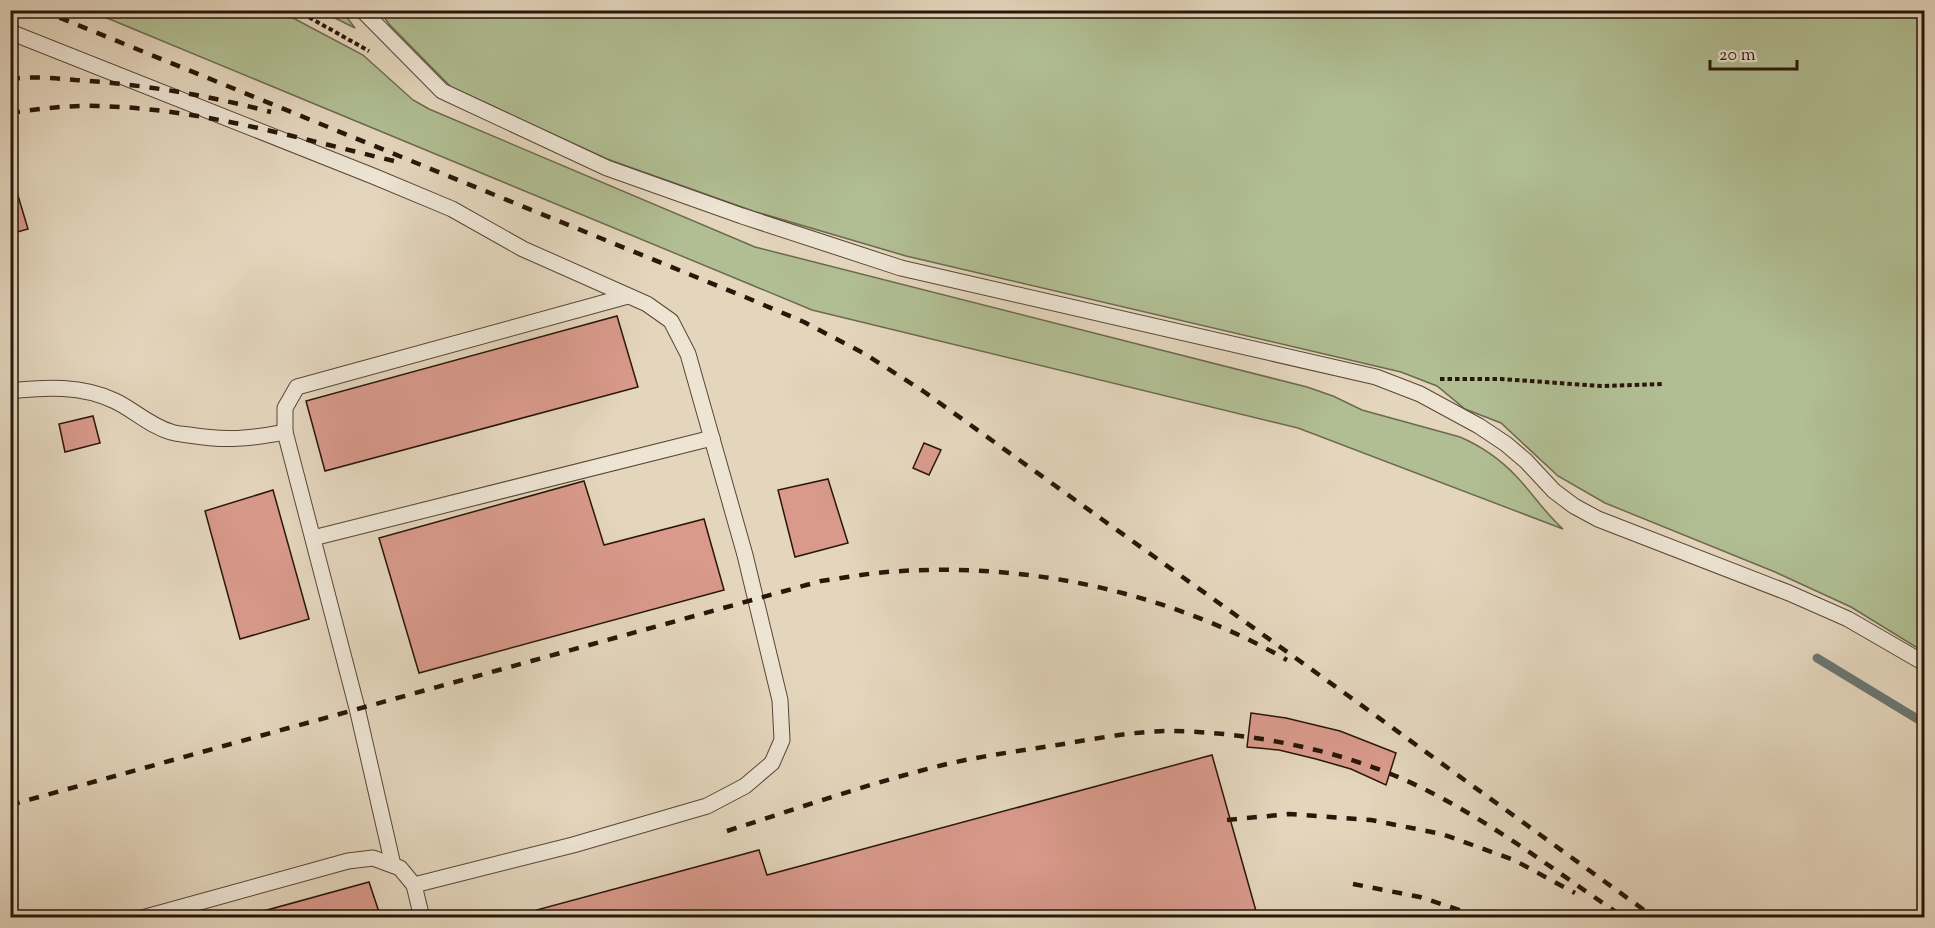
<svg xmlns="http://www.w3.org/2000/svg" width="1935" height="928" font-family="'Sorts Mill Goudy',serif">
  <rect width="100%" height="100%" fill="#e4d6bd"/>
  <filter id="stains"><feTurbulence type="fractalNoise" baseFrequency=".00333" numOctaves="4"/><feColorMatrix values="0 0 0 0 .2 0 0 0 0 .09 0 0 0 0 .02 0 0 0 .5 -.17"/></filter>
  <radialGradient id="worn" r=".72"><stop offset=".6" stop-color="#630" stop-opacity="0"/><stop offset="1" stop-color="#630" stop-opacity=".3"/></radialGradient>
  <!-- green -->
  <g fill="#b1be93" stroke="#6d6a4e" stroke-width="1.5">
    <path d="M90,11H280L363,55L413,100L429,109L755,247L1307,387L1333,396L1362,410L1460,437C1481,446 1501,460 1517,477C1533,494 1545,513 1563,529L1298,428L812,310Z"/>
    <path d="M321,11H342L355,28Z"/>
    <path d="M380,11H1924V652L1851,607L1775,572L1605,503L1558,476L1501,423L1465,409L1437,386L1401,372L906,256L753,211L607,159L451,87L389,24Z"/>
  </g>
  <g fill="none" stroke-linecap="round" stroke-linejoin="round">
    <!-- stream -->
    <path stroke="#6c7773" stroke-width="9" d="M1817,658L1924,723"/>
  </g>
  <!-- building -->
  <g fill="#d99a8c" stroke="#291609" stroke-width="1.5">
    <path d="M10,169L28,229L10,234Z"/>
    <path d="M617,316L638,387L325,471L306,401Z"/>
    <path d="M93,416L100,443L65,452L59,424Z"/>
    <path d="M924,443L941,450L929,475L913,468Z"/>
    <path d="M828,479L848,543L795,557L778,490Z"/>
    <path d="M584,481L604,545L704,519L724,590L419,673L379,538Z"/>
    <path d="M273,490L309,619L240,639L205,511Z"/>
    <path d="M1251,713L1286,718L1340,731L1396,753L1386,785L1351,769L1316,759L1279,750L1247,747Z"/>
    <path d="M1212,755L1258,918H507L759,850L767,875Z"/>
    <path d="M369,882L381,918H238Z"/>
  </g>
  <g fill="none" stroke-linecap="round" stroke-linejoin="round">
    <defs>
      <g id="service">
        <path d="M362,10L442,91L607,168L742,216L901,268L1376,377L1420,394L1479,426L1506,444L1526,461L1554,491L1574,506L1598,519L1789,593L1848,619L1924,663"/>
        <path d="M10,32L373,176L452,209L523,249L647,304L671,321L688,354L745,555L780,700L782,740L772,763L745,786L707,806L573,845L414,885"/>
        <path d="M10,391C45,387 82,385 115,401C134,410 150,426 171,432C177,434 183,434 189,435C225,441 250,439 285,432"/>
        <path d="M313,538L712,438"/>
        <path d="M393,865L357,708L285,432V408L297,387L628,296"/>
        <path d="M142,918L348,861L373,858L400,868L414,885L422,918"/>
      </g>
    </defs>
    <!-- service casing -->
    <use href="#service" stroke="#584636" stroke-width="17"/>
    <!-- path -->
    <g stroke="#291609" stroke-width="4" stroke-dasharray="4.5 3" stroke-linecap="butt">
      <path d="M296,10L369,51"/>
      <path d="M1440,379H1501L1601,386L1664,384"/>
    </g>
    <!-- service -->
    <use href="#service" stroke="#ede4d4" stroke-width="15"/>
    <!-- rail -->
    <g stroke="#291609" stroke-width="4.5" stroke-dasharray="10 10" stroke-linecap="butt">
      <path d="M41,10L745,297L804,322L865,354L923,391L1350,697L1655,918"/>
      <path d="M10,79C31,76 54,78 75,80C141,84 207,95 271,112"/>
      <path d="M10,113C39,109 68,105 97,106C198,108 297,138 394,161"/>
      <path d="M10,805L821,581C848,577 875,572 902,571C1034,563 1172,594 1287,660"/>
      <path d="M1227,820L1289,814L1371,820L1442,834L1514,860L1575,893"/>
      <path d="M727,831C799,808 870,783 943,765C980,756 1019,751 1057,745C1094,739 1133,731 1171,731C1248,732 1335,749 1405,780C1485,816 1553,870 1625,918"/>
      <path d="M1353,884L1420,897L1484,918"/>
    </g>
  </g>
  <!-- margin -->
  <rect width="1935" height="928" fill="none" stroke="#e4d6bd" stroke-width="36"/>
  <rect x="12" y="12" width="1911" height="904" fill="none" stroke="#291609" stroke-width="3"/>
  <rect x="18" y="18" width="1899" height="892" fill="none" stroke="#291609" stroke-width="1.5"/>
  <!-- scale -->
  <path d="M1710 60v9h87v-9" fill="none" stroke="#291609" stroke-width="3"/>
  <text x="1719" y="60" font-size="18" fill="#291609" stroke="#ede4d4" stroke-width="4.5" paint-order="stroke">20 m</text>
  <rect width="100%" height="100%" filter="url(#stains)"/>
  <rect width="100%" height="100%" fill="url(#worn)"/>
</svg>
